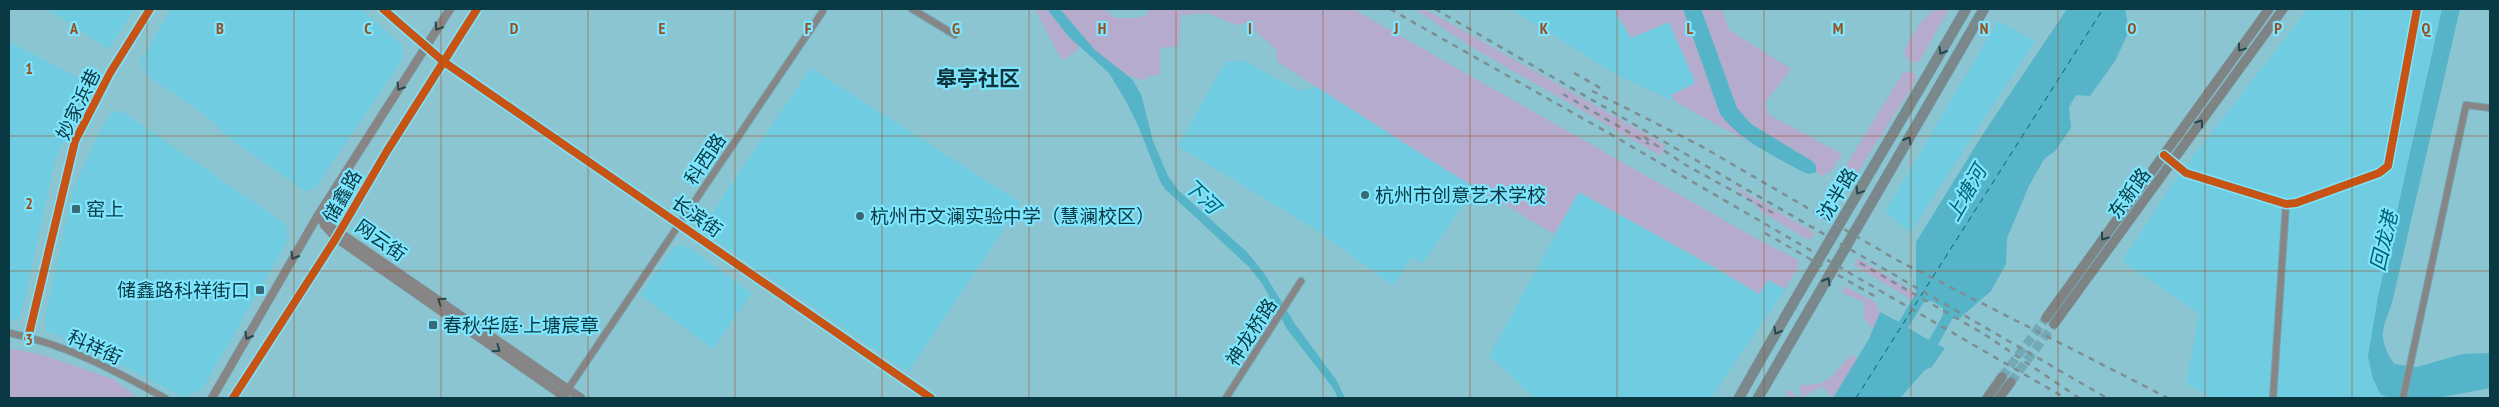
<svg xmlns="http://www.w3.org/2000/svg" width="2499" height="407" font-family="'PT Sans Narrow','Noto Sans SC',sans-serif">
  <rect width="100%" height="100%" fill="#8cc5d2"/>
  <!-- built -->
  <g fill="#70cce0">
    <path d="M48,9H135L109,49Z"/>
    <path d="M171,9H361L402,45V60L315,188L305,191L232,140L205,115L145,74L140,61Z"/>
    <path d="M1511,9H1614L1631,38L1669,22L1694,79V84L1672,94L1674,101L1619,76Z"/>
    <path d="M2308,9H2442L2378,297L2381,398H2213L2186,384L2199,313L2122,261L2177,177Z"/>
    <path d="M1998,21L2035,41L1910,233L1885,212Z"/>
    <path d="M9,41L75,76L90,88L87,98L55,160L23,308L19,318L11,321H9Z"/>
    <path d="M1243,60L1299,91L1343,82L1492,164L1422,264L1412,257L1393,285L1310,226L1178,146L1220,71L1227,62Z"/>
    <path d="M811,68L1021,203L908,372L700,230Z"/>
    <path d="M122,111L284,223L287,229V242L202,390L183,397L89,348L46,331L45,317L73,189L99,133L112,112Z"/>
    <path d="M1579,192L1759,294L1768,280L1785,289L1711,398H1535L1489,356Z"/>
    <path d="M681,245L688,247L752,293L713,349L640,295L673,248Z"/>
  </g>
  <!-- green -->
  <g fill="#b5abcd">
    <path d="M1035,9H1047L1069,37L1079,46L1077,50L1064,60L1059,55Z"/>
    <path d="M1060,9H1104L1115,18H1137L1147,15L1149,9H1353L1750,235L1798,260V267L1785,289L1768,280L1759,294L1717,268L1579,192L1554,234L1448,171L1278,62L1276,49C1265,40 1256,30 1244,23L1235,25L1208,13L1181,15L1179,46L1160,48V75L1148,76L1145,80C1112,78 1080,33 1060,9Z"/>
    <path d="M1415,9H1425L1665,145L1661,156L1470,46Z"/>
    <path d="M1614,9H1683L1720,114L1747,141L1674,101L1671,95L1694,84V79L1669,22L1631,38Z"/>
    <path d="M1701,9H1722L1729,30L1791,69L1765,103L1768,114L1842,154L1832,170L1823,176L1816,172V166L1812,161L1751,124L1737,108Z"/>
    <path d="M1935,9H1949L1919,62H1912L1907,59L1904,51L1920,23Z"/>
    <path d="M1911,71L1917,76L1916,81L1848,187L1842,192L1835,189V183L1903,73Z"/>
    <path d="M1731,184L1815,233L1809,240L1765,214Z"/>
    <path d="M1858,258L1916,293L1912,300L1854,265Z"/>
    <path d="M1844,286L1875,302L1880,312L1873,329L1863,317L1864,302L1842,293Z"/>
    <path d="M9,348L39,354L113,379L138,398H9Z"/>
    <path d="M1851,355L1858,358L1833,398L1822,386L1801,398H1790L1785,393L1789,390L1799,398L1803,393L1799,388L1800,385C1834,385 1830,375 1851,355Z"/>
  </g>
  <!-- water -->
  <g fill="#56b4c8" fill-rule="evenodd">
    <path d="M1047,9H1060L1095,50L1132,79L1141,94L1153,141L1168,176L1179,191L1247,252L1264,273L1295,324L1337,381L1345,398H1338L1333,388L1287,329L1263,285L1249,267L1165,189L1160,181L1139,128L1127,103L1109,73L1069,37Z"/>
    <path d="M1683,9H1701L1737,108L1751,124L1812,161L1816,166V172L1810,174L1805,173C1775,156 1741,142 1720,114Z"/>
    <path d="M2067,9H2125L2129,31L2115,61L2090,96L2076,95L2069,107L2071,128L2055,151L2044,159L2029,186L2007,238L2006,264L1991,291L1960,318L1952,319L1938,345L1945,348L1932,367L1925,370L1900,398H1833L1869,339L1880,312L1899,322L1916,293V242L1983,134ZM1932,301L1943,308V315L1929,340L1908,328L1924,302Z"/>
    <path d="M2442,9H2460L2392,303C2382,332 2377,336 2394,364L2417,367L2462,354L2490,353V388C2456,394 2415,406 2381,395L2373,379L2368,357L2378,297Z"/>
  </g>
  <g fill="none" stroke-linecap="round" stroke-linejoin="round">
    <!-- ferry -->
    <path stroke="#026272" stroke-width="1" stroke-dasharray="6 5" stroke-linecap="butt" d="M1856,398L2103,9"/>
    <!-- secondary-tunnel -->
    <g stroke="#72a9b5" stroke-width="9" stroke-dasharray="9 4.5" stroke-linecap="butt">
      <path d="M2002,377L2046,318"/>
      <path d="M2011,382L2054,324"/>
    </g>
    <defs>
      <g id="minor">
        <path d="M383,9L444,62L931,398"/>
        <path d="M912,9L955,35"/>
        <path d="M2164,155L2186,173L2286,204L2296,203L2379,173L2388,166L2417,9"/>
        <path d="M9,333C66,344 115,371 165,398"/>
        <path d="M28,338L75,141L110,73L150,9"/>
        <path d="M562,398L823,11"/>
        <path d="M1226,398L1301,281"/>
        <path d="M2273,398L2286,204"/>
        <path d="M2403,398L2466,105L2490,108"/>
      </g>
      <g id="tertiary">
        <path d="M317,217L581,398"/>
        <path d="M324,225L336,238L566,398"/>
        <path d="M212,398L317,217L450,9"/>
        <path d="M233,398L336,238L387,151L477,9"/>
      </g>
      <g id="secondary">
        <path d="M2046,318L2269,9"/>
        <path d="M2054,324L2283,9"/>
        <path d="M1987,398L2002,377"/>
        <path d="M1999,398L2011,382"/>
      </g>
      <g id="primary">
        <path d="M1739,398C1812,267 1891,139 1966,9"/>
        <path d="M1758,398L1984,9"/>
      </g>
    </defs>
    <!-- minor casing -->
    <use href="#minor" stroke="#75a3ad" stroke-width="8"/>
    <!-- tertiary casing -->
    <use href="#tertiary" stroke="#75a3ad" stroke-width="9"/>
    <!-- secondary casing -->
    <use href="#secondary" stroke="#75a3ad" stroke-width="10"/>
    <!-- primary casing -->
    <use href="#primary" stroke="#75a3ad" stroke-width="11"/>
    <!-- minor -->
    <use href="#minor" stroke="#878585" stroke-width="6"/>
    <!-- tertiary -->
    <use href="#tertiary" stroke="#878585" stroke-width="8"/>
    <!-- secondary -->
    <use href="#secondary" stroke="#7e8485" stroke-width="9"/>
    <!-- primary -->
    <use href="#primary" stroke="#7a878b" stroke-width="10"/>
    <!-- rail -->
    <g stroke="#7c8e91" stroke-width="2.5" stroke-dasharray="6 6" stroke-linecap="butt">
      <path d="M1390,9L1605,131L2065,398"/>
      <path d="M1435,9L2107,398"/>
      <path d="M1574,73L1604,90"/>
      <path d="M1592,91L1701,146L1897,260L2168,398"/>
      <path d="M1563,94L1649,144"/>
      <path d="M1644,137L1684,164L1773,213"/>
      <path d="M1765,233L1876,297"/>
      <path d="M1860,263L1984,334L2079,398"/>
    </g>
    <defs>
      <g id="cycleway">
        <path d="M383,9L444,62L931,398"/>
        <path d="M2164,155L2186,173L2286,204L2296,203L2379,173L2388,166L2417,9"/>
        <path d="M28,338L75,141L110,73L150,9"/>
        <path d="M233,398L336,238L387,151L477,9"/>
      </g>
    </defs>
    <!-- cycleway casing -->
    <use href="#cycleway" stroke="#7de5fd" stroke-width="11"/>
    <!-- cycleway -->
    <use href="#cycleway" stroke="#c75414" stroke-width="8"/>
  </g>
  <!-- one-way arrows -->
  <defs><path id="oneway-chevron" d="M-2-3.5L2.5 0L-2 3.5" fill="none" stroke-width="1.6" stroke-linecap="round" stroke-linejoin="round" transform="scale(1.25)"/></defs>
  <g stroke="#22484f">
    <use href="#oneway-chevron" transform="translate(438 27) rotate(123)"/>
    <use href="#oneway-chevron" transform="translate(400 87) rotate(122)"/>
    <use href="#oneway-chevron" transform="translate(294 256) rotate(120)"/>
    <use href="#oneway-chevron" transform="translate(441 301) rotate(-146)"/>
    <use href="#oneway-chevron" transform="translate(248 336) rotate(120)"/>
    <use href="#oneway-chevron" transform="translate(497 349) rotate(35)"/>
  </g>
  <g stroke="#20484f">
    <use href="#oneway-chevron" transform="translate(2241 48) rotate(126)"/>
    <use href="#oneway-chevron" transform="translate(2200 123) rotate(-54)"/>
    <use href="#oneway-chevron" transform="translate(2104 237) rotate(126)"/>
  </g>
  <g stroke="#204951">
    <use href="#oneway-chevron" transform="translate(1942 51) rotate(120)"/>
    <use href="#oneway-chevron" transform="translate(1908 140) rotate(-60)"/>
    <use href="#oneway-chevron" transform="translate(1859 191) rotate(121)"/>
    <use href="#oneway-chevron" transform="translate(1827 281) rotate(-60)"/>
    <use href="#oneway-chevron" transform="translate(1777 331) rotate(119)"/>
  </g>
  <!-- grid -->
  <path fill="none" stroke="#9a4e1f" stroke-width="1" stroke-opacity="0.55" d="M147,9V398M294,9V398M441,9V398M588,9V398M735,9V398M882,9V398M1029,9V398M1176,9V398M1323,9V398M1470,9V398M1617,9V398M1764,9V398M1911,9V398M2058,9V398M2205,9V398M2352,9V398M9,136H2490M9,271H2490"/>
  <!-- markers -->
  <g fill="#376a74" stroke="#7de5fd" stroke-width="2">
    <circle cx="1365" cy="195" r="5"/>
    <rect x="71" y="204" width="10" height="10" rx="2.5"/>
    <circle cx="860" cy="216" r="5"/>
    <rect x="255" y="285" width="10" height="10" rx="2.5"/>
    <rect x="428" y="320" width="10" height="10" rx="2.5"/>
  </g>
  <g text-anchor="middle" stroke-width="4.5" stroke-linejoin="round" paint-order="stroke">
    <!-- street labels -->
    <g font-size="19" fill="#093942" stroke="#7de5fd">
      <text transform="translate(78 104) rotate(-64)" y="7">妙家浜巷</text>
      <text transform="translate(705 159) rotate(-56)" y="7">科西路</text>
      <text transform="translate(2129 193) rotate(-54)" y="7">东新路</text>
      <text transform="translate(1837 194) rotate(-59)" y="7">沈半路</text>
      <text transform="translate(342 196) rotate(-60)" y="7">储鑫路</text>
      <text transform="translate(697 216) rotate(35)" y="7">长滨街</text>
      <text transform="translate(381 240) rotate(35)" y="7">网云街</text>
      <text transform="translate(1251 332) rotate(-57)" y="7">神龙桥路</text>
      <text transform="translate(95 347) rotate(24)" y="7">科祥街</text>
    </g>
    <!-- poi labels -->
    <g font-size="19" fill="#093942" stroke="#7de5fd" text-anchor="start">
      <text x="1375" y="202">杭州市创意艺术学校</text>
      <text x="86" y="216">窑上</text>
      <text x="870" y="223">杭州市文澜实验中学（慧澜校区）</text>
      <text x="250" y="297" text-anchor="end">储鑫路科祥街口</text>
      <text x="443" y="332">春秋华庭·上塘宸章</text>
    </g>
    <!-- water labels -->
    <g font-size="20" font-style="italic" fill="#026272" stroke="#7de5fd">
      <text transform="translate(1966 193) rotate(-60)" y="7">上塘河</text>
      <text transform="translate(1202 196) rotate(44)" y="7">下河</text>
      <text transform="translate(2384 241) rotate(-77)" y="7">回龙港</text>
    </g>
    <!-- quarter labels -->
    <g font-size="21" font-weight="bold" fill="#103239" stroke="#7de5fd">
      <text x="978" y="86">皋亭社区</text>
    </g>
  </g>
  <g font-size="16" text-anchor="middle" font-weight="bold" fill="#9a4e1f" stroke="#7de5fd" stroke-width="4.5" stroke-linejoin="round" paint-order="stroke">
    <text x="74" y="34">A</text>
    <text x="220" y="34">B</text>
    <text x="368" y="34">C</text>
    <text x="514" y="34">D</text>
    <text x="662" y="34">E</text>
    <text x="808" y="34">F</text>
    <text x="956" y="34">G</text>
    <text x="1102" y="34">H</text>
    <text x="1250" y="34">I</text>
    <text x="1396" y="34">J</text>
    <text x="1544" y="34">K</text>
    <text x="1690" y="34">L</text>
    <text x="1838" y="34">M</text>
    <text x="1984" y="34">N</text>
    <text x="2132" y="34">O</text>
    <text x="2278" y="34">P</text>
    <text x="2426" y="34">Q</text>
    <text x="29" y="74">1</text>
    <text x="29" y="209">2</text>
    <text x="29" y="345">3</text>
  </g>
  <!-- border -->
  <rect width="2499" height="407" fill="none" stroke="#093942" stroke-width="20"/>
</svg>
